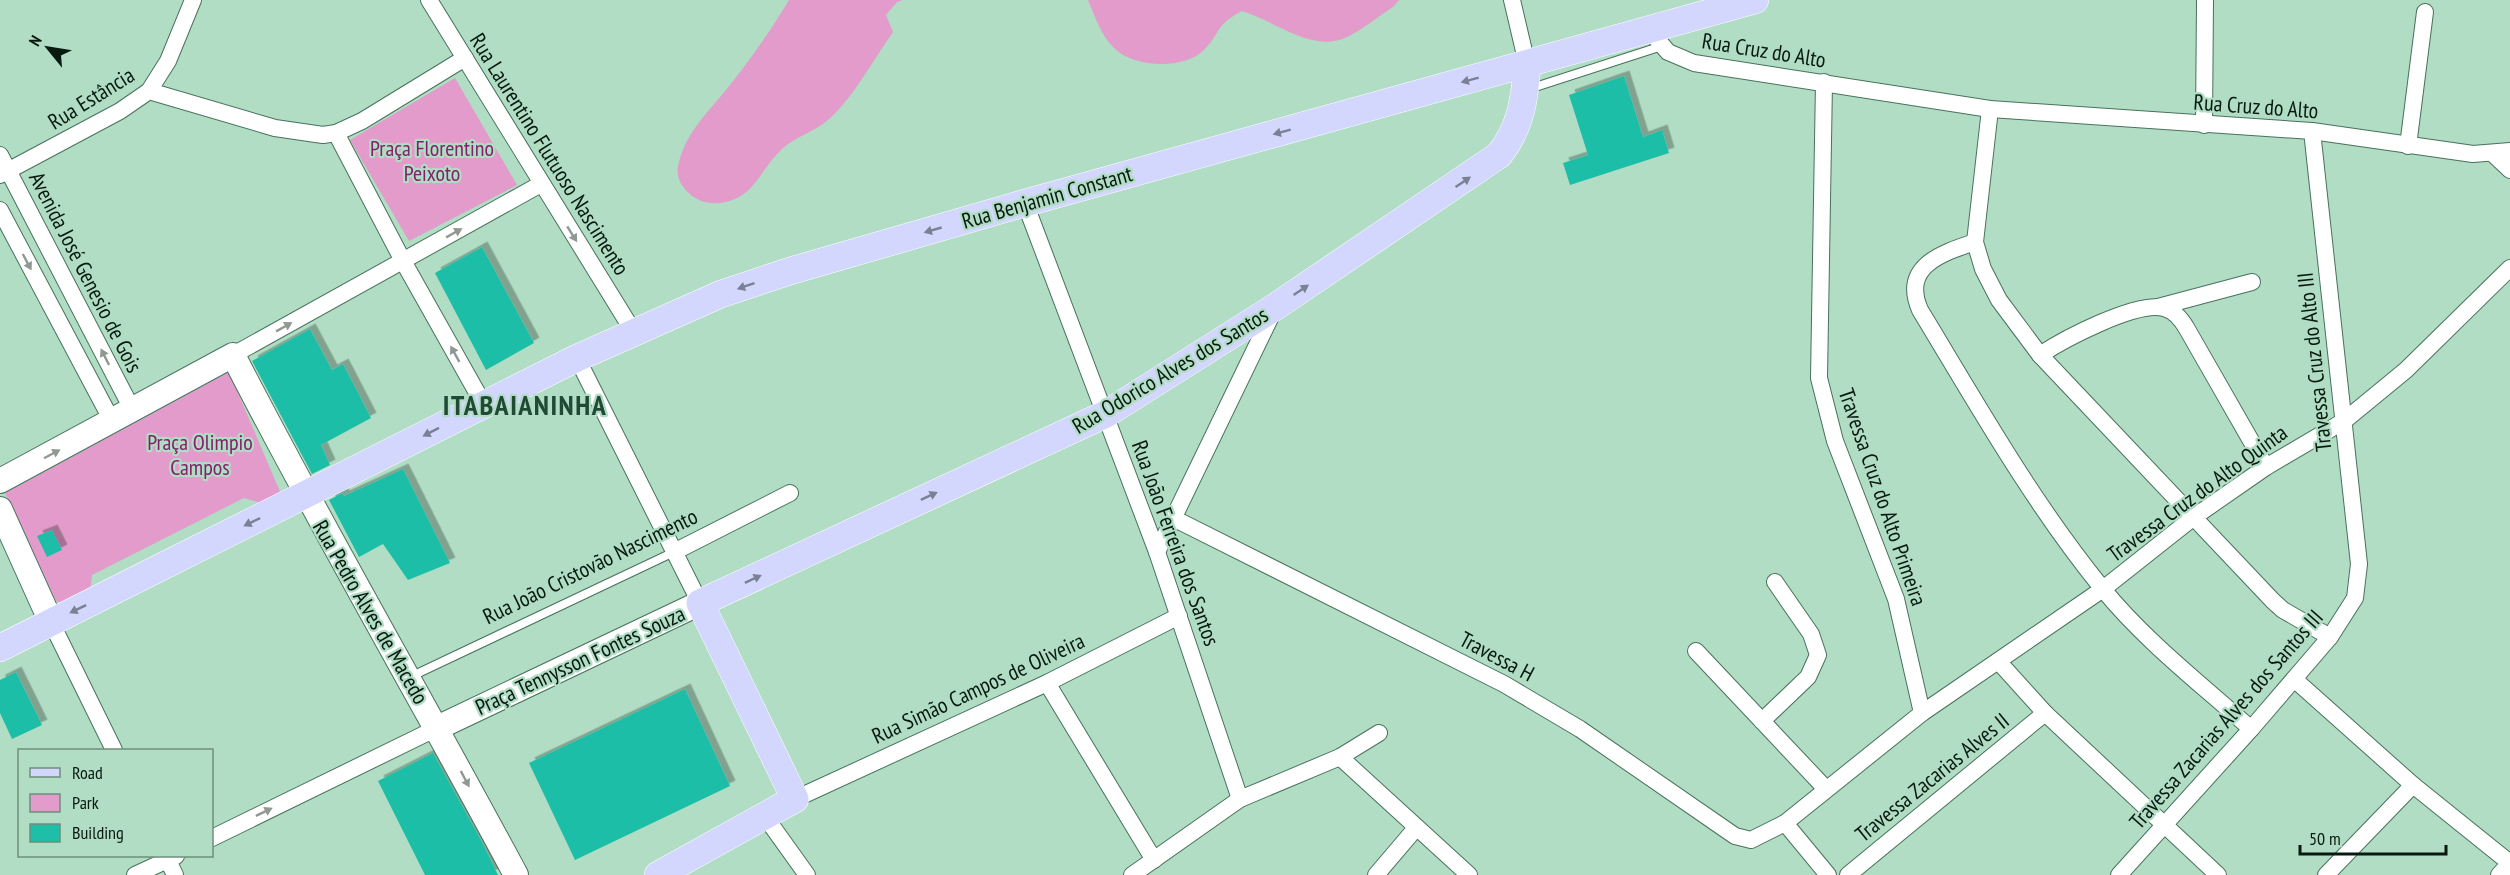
<svg xmlns="http://www.w3.org/2000/svg" width="2510" height="875" font-family="'PT Sans Narrow',sans-serif">
  <defs>
    <filter id="shadow"><feDropShadow dx="5.5" dy="-5.5" stdDeviation="0" flood-color="#0004"/></filter>
  </defs>
  <rect width="100%" height="100%" fill="#b0ddc3"/>
  <!-- green -->
  <g fill="#e29bca">
    <path d="M789,0H903L897,2L886,15L893,32C875,57 851,101 828,120C814,132 796,136 782,149C759,170 755,199 719,203C708,204 698,201 690,194C680,185 675,175 679,162C686,133 708,112 726,90C749,61 770,32 789,0Z"/>
    <path d="M1088,0H1399L1394,6C1379,16 1364,29 1347,37C1313,54 1274,20 1242,11C1215,25 1222,31 1204,50C1184,70 1134,68 1114,48C1101,35 1095,17 1088,0Z"/>
    <path d="M455,78L517,185L409,241L350,140Z"/>
    <path d="M229,372L281,494L264,504L244,498L92,575L90,591L61,603L56,601L5,493Z"/>
  </g>
  <!-- building -->
  <g fill="#1ebea8" filter="url(#shadow)">
    <path d="M1624,76L1643,137L1662,130L1669,153L1570,185L1563,163L1588,155L1569,95Z"/>
    <path d="M482,247L534,343L486,370L435,273Z"/>
    <path d="M310,329L332,370L343,364L371,418L321,445L330,465L312,474L252,361Z"/>
    <path d="M403,469L450,563L408,580L383,544L359,557L329,500L343,493L344,496Z"/>
    <path d="M52,530L62,550L47,557L37,536Z"/>
    <path d="M16,672L42,725L12,739L0,713V680Z"/>
    <path d="M685,689L730,786L575,860L529,763Z"/>
    <path d="M433,753L481,840L498,875H425L378,781Z"/>
  </g>
  <g fill="none" stroke-linecap="round" stroke-linejoin="round">
    <defs>
      <g id="lane">
        <path d="M1529,89L1662,46"/>
        <path d="M410,677L674,552"/>
      </g>
      <g id="street">
        <path d="M429,0L633,331"/>
        <path d="M1512,0L1527,64"/>
        <path d="M1649,30L1668,52L1694,63L1990,109L2312,131L2473,154L2510,151"/>
        <path d="M1824,82L1819,378L1835,441L1896,599L1922,713"/>
        <path d="M149,91L275,128L323,135L336,133L362,121L465,58"/>
        <path d="M1990,109L1975,242L1983,269L1999,300L2040,355L2273,601L2283,610L2330,637"/>
        <path d="M2204,125L2205,0"/>
        <path d="M336,133L403,261L484,405"/>
        <path d="M2408,146L2425,12"/>
        <path d="M2492,153L2510,170"/>
        <path d="M0,155L132,409"/>
        <path d="M0,175L120,111L149,91L168,61L193,0"/>
        <path d="M1025,203L1157,552L1240,799"/>
        <path d="M0,210L112,421"/>
        <path d="M1975,242C1942,253 1901,266 1920,310C1977,404 2032,502 2102,588C2145,641 2201,684 2251,729"/>
        <path d="M2158,307L2252,282"/>
        <path d="M233,355L541,184"/>
        <path d="M2040,355C2064,339 2136,301 2164,308C2175,311 2182,320 2187,329L2266,467"/>
        <path d="M577,358L700,603"/>
        <path d="M1173,518L1504,684L1580,729L1735,836L1751,840L1785,823L1922,713L2103,589L2194,517L2266,467L2344,421L2406,370L2510,268"/>
        <path d="M674,552L790,493"/>
        <path d="M1157,552L1274,310"/>
        <path d="M51,622L114,750"/>
        <path d="M1696,651L1826,789"/>
        <path d="M1998,661L2045,713L2218,875"/>
        <path d="M2294,679L2413,785L2510,863L2499,875"/>
        <path d="M1047,683L1154,860"/>
        <path d="M1762,721L1808,677L1818,655L1811,634L1775,582"/>
        <path d="M1340,757L1469,875"/>
        <path d="M795,799L1047,683L1179,616"/>
        <path d="M764,815L807,875"/>
        <path d="M1785,823L1828,875"/>
        <path d="M212,838L437,728"/>
        <path d="M166,856L175,875"/>
        <path d="M135,875L176,856"/>
        <path d="M1132,875L1240,799L1340,757L1379,733"/>
        <path d="M1376,875L1416,828"/>
        <path d="M1848,875L2045,713"/>
        <path d="M2119,875L2251,729L2330,637L2355,598L2359,564L2312,131"/>
        <path d="M2326,875L2413,785"/>
      </g>
      <g id="secondary">
        <path d="M0,481L233,355C323,531 423,701 516,875"/>
        <path d="M0,509L51,622"/>
        <path d="M437,728L700,603"/>
      </g>
      <g id="primary">
        <path d="M0,648L577,358L721,294L790,271L1025,203L1755,0"/>
        <path d="M658,875L795,799L700,603L1106,414L1275,307L1499,155C1521,127 1525,99 1527,64"/>
      </g>
    </defs>
    <!-- lane casing -->
    <use href="#lane" stroke="#48725c" stroke-width="10"/>
    <!-- street casing -->
    <use href="#street" stroke="#48725c" stroke-width="18"/>
    <!-- secondary casing -->
    <use href="#secondary" stroke="#48725c" stroke-width="26"/>
    <!-- primary casing -->
    <use href="#primary" stroke="#fff" stroke-width="28"/>
    <!-- lane -->
    <use href="#lane" stroke="#fff" stroke-width="8"/>
    <!-- street -->
    <use href="#street" stroke="#fff" stroke-width="16"/>
    <!-- secondary -->
    <use href="#secondary" stroke="#fff" stroke-width="24"/>
    <!-- primary -->
    <use href="#primary" stroke="#d3d7fe" stroke-width="27"/>
  </g>
  <!-- one-way arrows -->
  <defs><path id="oneway-solid" d="M-6-.8H1V-3.2L6.5 0L1 3.2V.8H-6Z" transform="scale(1.5)"/></defs>
  <g fill="#788293">
    <use href="#oneway-solid" transform="translate(1470 80) rotate(165)"/>
    <use href="#oneway-solid" transform="translate(1282 132) rotate(165)"/>
    <use href="#oneway-solid" transform="translate(1463 182) rotate(-34)"/>
    <use href="#oneway-solid" transform="translate(933 230) rotate(164)"/>
    <use href="#oneway-solid" transform="translate(746 286) rotate(161)"/>
    <use href="#oneway-solid" transform="translate(1301 290) rotate(-34)"/>
    <use href="#oneway-solid" transform="translate(431 432) rotate(153)"/>
    <use href="#oneway-solid" transform="translate(929 496) rotate(-25)"/>
    <use href="#oneway-solid" transform="translate(252 522) rotate(154)"/>
    <use href="#oneway-solid" transform="translate(753 579) rotate(-25)"/>
    <use href="#oneway-solid" transform="translate(78 609) rotate(154)"/>
  </g>
  <g fill="#909893">
    <use href="#oneway-solid" transform="translate(454 233) rotate(-29)"/>
    <use href="#oneway-solid" transform="translate(572 234) rotate(58)"/>
    <use href="#oneway-solid" transform="translate(27 262) rotate(62)"/>
    <use href="#oneway-solid" transform="translate(284 327) rotate(-29)"/>
    <use href="#oneway-solid" transform="translate(455 354) rotate(-119)"/>
    <use href="#oneway-solid" transform="translate(105 357) rotate(-117)"/>
    <use href="#oneway-solid" transform="translate(52 454) rotate(-28)"/>
    <use href="#oneway-solid" transform="translate(465 779) rotate(62)"/>
    <use href="#oneway-solid" transform="translate(264 812) rotate(-26)"/>
  </g>
  <g text-anchor="middle" stroke-width="4.5" stroke-linejoin="round" paint-order="stroke">
    <!-- street labels -->
    <g font-size="22" fill="#081910" stroke="#b0ddc3">
      <text transform="translate(1764 50) rotate(9)" y="8">Rua Cruz do Alto</text>
      <text transform="translate(91 98) rotate(-32)" y="8">Rua Estância</text>
      <text transform="translate(2256 106) rotate(4)" y="8">Rua Cruz do Alto</text>
      <text transform="translate(550 154) rotate(58)" y="8">Rua Laurentino Flutuoso Nascimento</text>
      <text transform="translate(1047 197) rotate(-16)" y="8">Rua Benjamin Constant</text>
      <text transform="translate(86 272) rotate(63)" y="8">Avenida José Genesio de Gois</text>
      <text transform="translate(2314 362) rotate(-96)" y="8">Travessa Cruz do Alto III</text>
      <text transform="translate(1170 370) rotate(-31)" y="8">Rua Odorico Alves dos Santos</text>
      <text transform="translate(2197 493) rotate(-36)" y="8">Travessa Cruz do Alto Quinta</text>
      <text transform="translate(1883 497) rotate(71)" y="8">Travessa Cruz do Alto Primeira</text>
      <text transform="translate(1176 543) rotate(70)" y="8">Rua João Ferreira dos Santos</text>
      <text transform="translate(590 566) rotate(-26)" y="8">Rua João Cristovão Nascimento</text>
      <text transform="translate(371 612) rotate(60)" y="8">Rua Pedro Alves de Macedo</text>
      <text transform="translate(1497 656) rotate(28)" y="8">Travessa H</text>
      <text transform="translate(580 660) rotate(-25)" y="8">Praça Tennysson Fontes Souza</text>
      <text transform="translate(978 688) rotate(-25)" y="8">Rua Simão Campos de Oliveira</text>
      <text transform="translate(2226 719) rotate(-49)" y="8">Travessa Zacarias Alves dos Santos III</text>
      <text transform="translate(1932 777) rotate(-39)" y="8">Travessa Zacarias Alves II</text>
    </g>
    <!-- park labels -->
    <g font-size="22" fill="#84206b" stroke="#b0ddc3">
      <text x="432" y="156">Praça Florentino<tspan x="432" dy="25">Peixoto</tspan></text>
      <text x="200" y="450">Praça Olimpio<tspan x="200" dy="25">Campos</tspan></text>
    </g>
    <!-- district labels -->
    <g font-size="28" font-weight="bold" letter-spacing="1.5" fill="#214a36" stroke="#b0ddc3">
      <text x="525" y="415">ITABAIANINHA</text>
    </g>
  </g>
  <!-- legend -->
  <rect x="18" y="749" width="195" height="108" fill="#b0ddc3" stroke="#6d8f7b" stroke-width="1.5"/>
  <rect x="30" y="768" width="30" height="9" fill="#d3d7fe" stroke="#6d8f7b" stroke-width="1.5"/>
  <text x="72" y="779" font-size="18" fill="#081910">Road</text>
  <rect x="30" y="794" width="30" height="18" fill="#e29bca" stroke="#6d8f7b" stroke-width="1.5"/>
  <text x="72" y="809" font-size="18" fill="#081910">Park</text>
  <rect x="30" y="824" width="30" height="18" fill="#1ebea8" stroke="#6d8f7b" stroke-width="1.5"/>
  <text x="72" y="839" font-size="18" fill="#081910">Building</text>
  <!-- north arrow -->
  <g transform="translate(48 48) rotate(300)" stroke="#b0ddc3" stroke-width="4.5" paint-order="stroke">
  <path d="M0-4.5L10 22L0 15L-10 22Z" fill="#081910"/>
  <text y="-9" font-size="16" font-weight="bold" text-anchor="middle" fill="#081910">N</text>
  </g>
  <!-- scale -->
  <path d="M2300 845v9h146v-9" fill="none" stroke="#081910" stroke-width="3"/>
  <text x="2309" y="845" font-size="18" fill="#081910" stroke="#b0ddc3" stroke-width="4.5" paint-order="stroke">50 m</text>
</svg>
